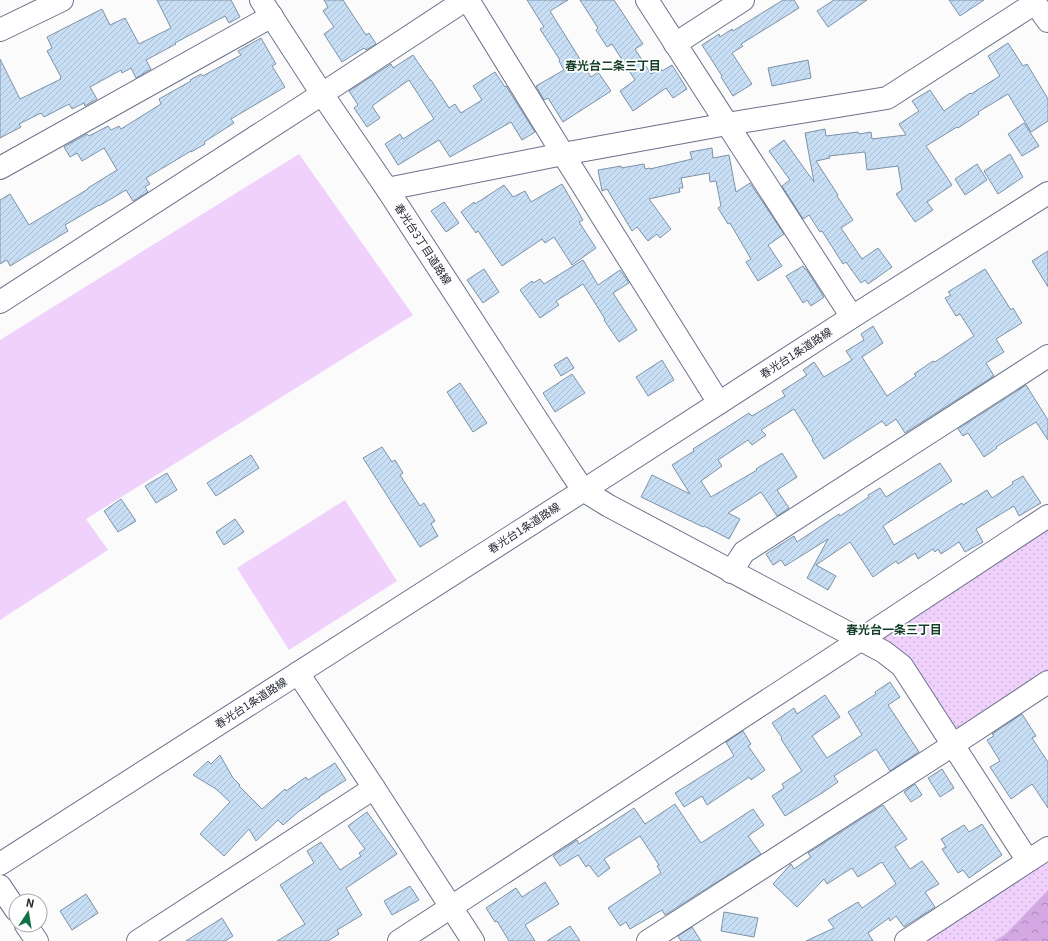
<svg xmlns="http://www.w3.org/2000/svg" width="1048" height="941" font-family="Georgia,'Noto Sans JP',serif">
  <defs>
    <pattern id="grass-dots" width="8" height="8" patternUnits="userSpaceOnUse"><rect width="8" height="8" fill="#f0d1fc"/><path d="M2 2h.1M6 6h.1" fill="none" stroke="#ceb3d8" stroke-width="1.8" stroke-linecap="round"/></pattern>
    <pattern id="forest-crowns" width="20" height="18" patternUnits="userSpaceOnUse"><rect width="20" height="18" fill="#d3a8e3"/><path d="M2 6a3 3 0 1 1 6 0M12 15a3 3 0 1 1 6 0" fill="none" stroke="#ab89b9"/></pattern>
    <pattern id="building-hatch" width="6" height="6" patternUnits="userSpaceOnUse"><rect width="6" height="6" fill="#c8def4"/><path d="M-1 1l2-2M0 6l6-6M5 7l2-2" fill="none" stroke="#acbed2"/></pattern>
  </defs>
  <rect width="100%" height="100%" fill="#fbfbfb"/>
  <!-- grass -->
  <g fill="url(#grass-dots)">
    <path d="M1048,516V682L953,744L902,666L860,640Z"/>
    <path d="M1048,851V941H900Z"/>
  </g>
  <!-- forest -->
  <path fill="url(#forest-crowns)" d="M1048,890V941H994L1006,934Z"/>
  <!-- pitch -->
  <g fill="#f0d1fc">
    <path d="M299,154L413,315L86,519L108,550L0,620V340Z"/>
    <path d="M345,500L397,581L289,650L237,568Z"/>
  </g>
  <!-- building -->
  <g fill="url(#building-hatch)" stroke="#7c92a8">
    <path d="M157,0H231L240,17L229,23L225,16L175,43L176,44L146,60L151,69L136,78L131,68L122,73L121,70L90,87L97,99L85,106L84,103L72,109L69,104L44,117L41,113L19,124L21,127L0,138V59L20,99L61,79L60,78L61,77L47,51L52,48L47,37L102,9L110,25L125,18L139,44L171,28Z"/>
    <path d="M324,0H343L366,35L369,33L376,44L366,50L364,48L342,62L324,34L334,27L323,11L328,7Z"/>
    <path d="M527,0H568L550,11L591,77L598,72L611,91L563,122L548,98L544,100L536,86L564,70L559,61L560,60L540,29L544,27Z"/>
    <path d="M580,0H614L643,44L635,49L651,74L660,68L662,71L672,65L687,89L673,98L666,88L633,111L620,91L635,80L612,44L607,47L596,30L598,28Z"/>
    <path d="M783,0H794L799,8L741,44L743,46L732,53L752,84L733,96L721,77L722,76L702,45L719,34L720,37L732,29L733,31Z"/>
    <path d="M834,0H867L828,27L817,11Z"/>
    <path d="M949,0H984L960,16Z"/>
    <path d="M261,38L276,64L272,66L285,87L231,119L234,123L204,142L205,144L191,152V151L146,178L150,184L145,187L148,192L133,201L126,190L99,206V205L65,225L68,231L10,266L7,260L0,264V200L10,194L29,225L88,189V188L117,170L104,148L82,161L77,153L70,157L64,147L87,134L89,136L108,126L111,130L119,126L121,129L161,104L159,99L191,81L190,80L201,74L203,76L241,55L238,51Z"/>
    <path d="M1008,43L1023,66L1027,64L1048,99V121L1031,132L1008,94L978,112L979,114L958,128L957,127L926,146L952,185L927,202L933,210L915,222L896,194L902,190L898,166L867,170L865,152L829,156L830,158L816,161L838,195L837,196L853,220L841,228L862,259L878,248L892,267L868,284L865,280L861,283L846,262L843,264L822,231L820,232L809,215L803,219L782,186L790,180L769,151L784,140L814,182L805,133L825,129L826,136L858,132L859,134L871,132L872,139L906,135L899,124L919,111L912,101L930,90L944,111L970,93L971,94L1000,76L988,56Z"/>
    <path d="M413,55L430,80H431L449,108L455,104L461,113L482,100L473,86L495,72L505,87L506,86L535,132L522,140L511,122L450,157L439,140L398,165L385,144L400,134L403,139L434,119L409,80L372,106L380,118L367,127L354,108L358,105L349,91L391,64L393,68Z"/>
    <path d="M808,60L811,78L772,86L768,68Z"/>
    <path d="M1024,123L1039,146L1022,156L1008,134Z"/>
    <path d="M712,148L713,158L729,155L736,192L750,183L784,234L768,245L782,266L758,281L746,262L751,259L730,223L728,224L718,208L721,206L716,181L710,182L709,173L681,178L683,188H679L680,192L649,199L671,229L660,238L657,234L648,241L637,227L632,231L607,189L602,191L598,170L621,166V168L644,164L645,169L650,168V169L692,159L690,152Z"/>
    <path d="M1010,154L1023,177L998,194L984,171Z"/>
    <path d="M977,164L987,180L965,195L955,179Z"/>
    <path d="M562,184L583,220L579,222L596,248L572,265L554,237L545,243L542,239L502,266L478,231L476,233L461,212L474,202L475,204L504,185L513,197L525,191L531,202Z"/>
    <path d="M444,202L459,223L446,232L431,211Z"/>
    <path d="M1048,251V287L1032,261Z"/>
    <path d="M583,260L598,285L620,270L629,283L613,293L637,330L619,342L604,320L605,319L583,284L556,301L559,305L540,318L520,290L532,281L533,283L540,279L544,284Z"/>
    <path d="M803,266L805,269H806L824,297L811,306L807,300L803,303L786,276Z"/>
    <path d="M484,269L499,292L483,303L467,280Z"/>
    <path d="M985,269L1011,310L1013,308L1022,323L996,339L1004,352L986,363L994,376L905,433L896,419L886,426L882,421L824,459L812,440L813,439L794,409L761,430L766,435L752,445L748,440L718,460L722,466L701,481L711,497L757,470L756,469L782,453L797,477L777,490L789,508L777,516L761,492L728,513L740,519L729,539L704,526L703,527L641,497L652,475L690,494L672,465L694,451L693,449L749,413L752,416L785,396L782,391L807,375L803,370L814,362L824,377L852,360L846,351L864,340L861,334L873,326L883,343L862,357L887,396L916,376L914,374L933,361L935,362L974,336L960,314L956,316L945,298L951,295L948,292Z"/>
    <path d="M567,357L574,368L561,376L554,365Z"/>
    <path d="M662,360L674,380L648,396L636,377Z"/>
    <path d="M572,374L585,393L555,412L543,393Z"/>
    <path d="M460,383L487,423L473,432L447,392Z"/>
    <path d="M1026,385L1048,420V440L1036,422L996,447L997,448L984,457L968,433L963,436L958,429Z"/>
    <path d="M382,447L392,462L395,460L403,473L400,475L420,506L424,503L435,521L431,524L438,536L420,547L363,458Z"/>
    <path d="M251,455L259,468L216,496L207,483Z"/>
    <path d="M940,463L952,481L883,526L894,545L962,503L963,505L987,490L992,498L1013,484L1012,482L1023,476L1041,503L1019,516L1014,506L976,529L983,542L965,552L959,542L941,554L938,549L935,552L933,549L918,559L915,553L898,564L896,561L873,577L850,542L816,565L836,576L828,590L807,578L828,539L785,566L781,560L773,565L766,554L794,536L797,542L839,514L840,516L869,497L868,495L880,488L886,497Z"/>
    <path d="M167,473L177,490L156,503L145,486Z"/>
    <path d="M121,499L136,521L118,532L104,511Z"/>
    <path d="M235,519L244,532L224,545L216,532Z"/>
    <path d="M890,682L900,697L888,705L919,752L890,771L876,749L834,776L838,782L822,793L785,816L772,796L784,788L782,784L802,771L781,739L782,738L772,723L794,708L797,714L825,695L840,717L812,736L827,758L862,735L848,712L876,694L875,692Z"/>
    <path d="M1022,714L1036,736L1032,738L1048,762V808L1032,784L1011,799L990,767L1000,761L987,740L994,736L992,734Z"/>
    <path d="M743,731L751,744L748,746L765,770L751,780L749,777L707,805L702,796L684,807L675,793L734,756L726,742Z"/>
    <path d="M220,755L233,778L240,785L239,786L262,809L285,789L286,791L306,777L308,780L335,763L346,780L319,797H320L298,812L283,825L278,820L256,841L249,829L224,856L200,834L230,802L216,789L193,775L208,761L211,764Z"/>
    <path d="M942,769L954,788L940,797L928,778Z"/>
    <path d="M915,784L922,795L911,802L904,792Z"/>
    <path d="M675,804L701,843L753,809L764,825L748,836L761,854L665,915L662,910L630,929L626,922L620,926L608,908L661,873L657,866L659,865L640,836L604,859L610,868L598,877L589,865L586,867L578,855L560,866L553,856L577,840L579,844L634,808L645,824Z"/>
    <path d="M883,805L907,839L895,847L910,869L922,861L939,884L925,892L935,907L904,927L896,916L890,921L889,918L868,933L873,941H806L834,928L828,920L858,902L862,908L896,884L882,862L858,877L852,868L827,884L824,879L797,907L773,884L791,864L794,869L811,857L808,853Z"/>
    <path d="M367,812L397,854L346,888L362,915L337,930L339,934L328,941H277L305,924L280,885L314,863L307,851L321,842L340,870L361,856L359,853L365,849L348,826Z"/>
    <path d="M982,824L1002,855L969,878L963,870L958,873L942,849L946,847L941,839L964,825L969,832Z"/>
    <path d="M545,882L559,904L525,925L535,941H509L497,921L495,922L486,908L516,888L522,897Z"/>
    <path d="M410,886L419,900L392,915L384,901Z"/>
    <path d="M86,894L98,913L72,930L60,911Z"/>
    <path d="M724,912L758,918L754,937L721,931Z"/>
    <path d="M222,918L233,936L225,941H186Z"/>
    <path d="M570,926L580,941H547Z"/>
    <path d="M692,927L701,941H681L678,936Z"/>
  </g>
  <g fill="none" stroke-linecap="round" stroke-linejoin="round">
    <defs>
      <g id="minor">
        <path d="M261,0L322,94L387,189L567,466L583,490L609,506L884,652L902,666L1028,861"/>
        <path d="M468,0L563,154L719,403"/>
        <path d="M647,0L852,317"/>
        <path d="M1033,0L1048,21"/>
        <path d="M0,30L62,0"/>
        <path d="M675,44L743,0"/>
        <path d="M0,168L272,16"/>
        <path d="M387,189L563,154L727,124L887,98L1035,3"/>
        <path d="M0,302L322,94L465,0"/>
        <path d="M731,572L744,552L1048,356"/>
        <path d="M298,673L374,788L473,941"/>
        <path d="M0,864L609,474L852,317L1048,193"/>
        <path d="M0,886L16,910"/>
        <path d="M26,925L37,941"/>
        <path d="M138,941L374,788"/>
        <path d="M399,941L860,640L1048,516"/>
        <path d="M648,941L942,752L1048,682"/>
        <path d="M906,941L1048,848"/>
      </g>
    </defs>
    <!-- minor casing -->
    <use href="#minor" stroke="#6a728c" stroke-width="24"/>
    <!-- minor -->
    <use href="#minor" stroke="#fff" stroke-width="22"/>
  </g>
  <g text-anchor="middle" stroke-width="3.5" stroke-linejoin="round" paint-order="stroke">
    <!-- street labels -->
    <g font-size="11" fill="#242732" stroke="#fff">
      <text transform="translate(423 244) rotate(57)" y="4">春光台3丁目道路線</text>
      <text transform="translate(796 353) rotate(-33)" y="4">春光台1条道路線</text>
      <text transform="translate(524 528) rotate(-33)" y="4">春光台1条道路線</text>
      <text transform="translate(251 703) rotate(-33)" y="4">春光台1条道路線</text>
    </g>
    <!-- neighbourhood labels -->
    <g font-size="12" font-weight="bold" fill="#153f2a" stroke="#fff">
      <text x="613" y="70">春光台二条三丁目</text>
      <text x="894" y="634">春光台一条三丁目</text>
    </g>
  </g>
  <!-- north arrow -->
  <g transform="translate(28 913) rotate(12)"><circle r="19" fill="#ffffff" stroke="#a7a9ad"/>
  <path d="M0-3L7 15L0 10L-7 15Z" fill="#117147"/>
  <text y="-6" font-size="11" font-weight="bold" text-anchor="middle" fill="#242732">N</text>
  </g>
</svg>
